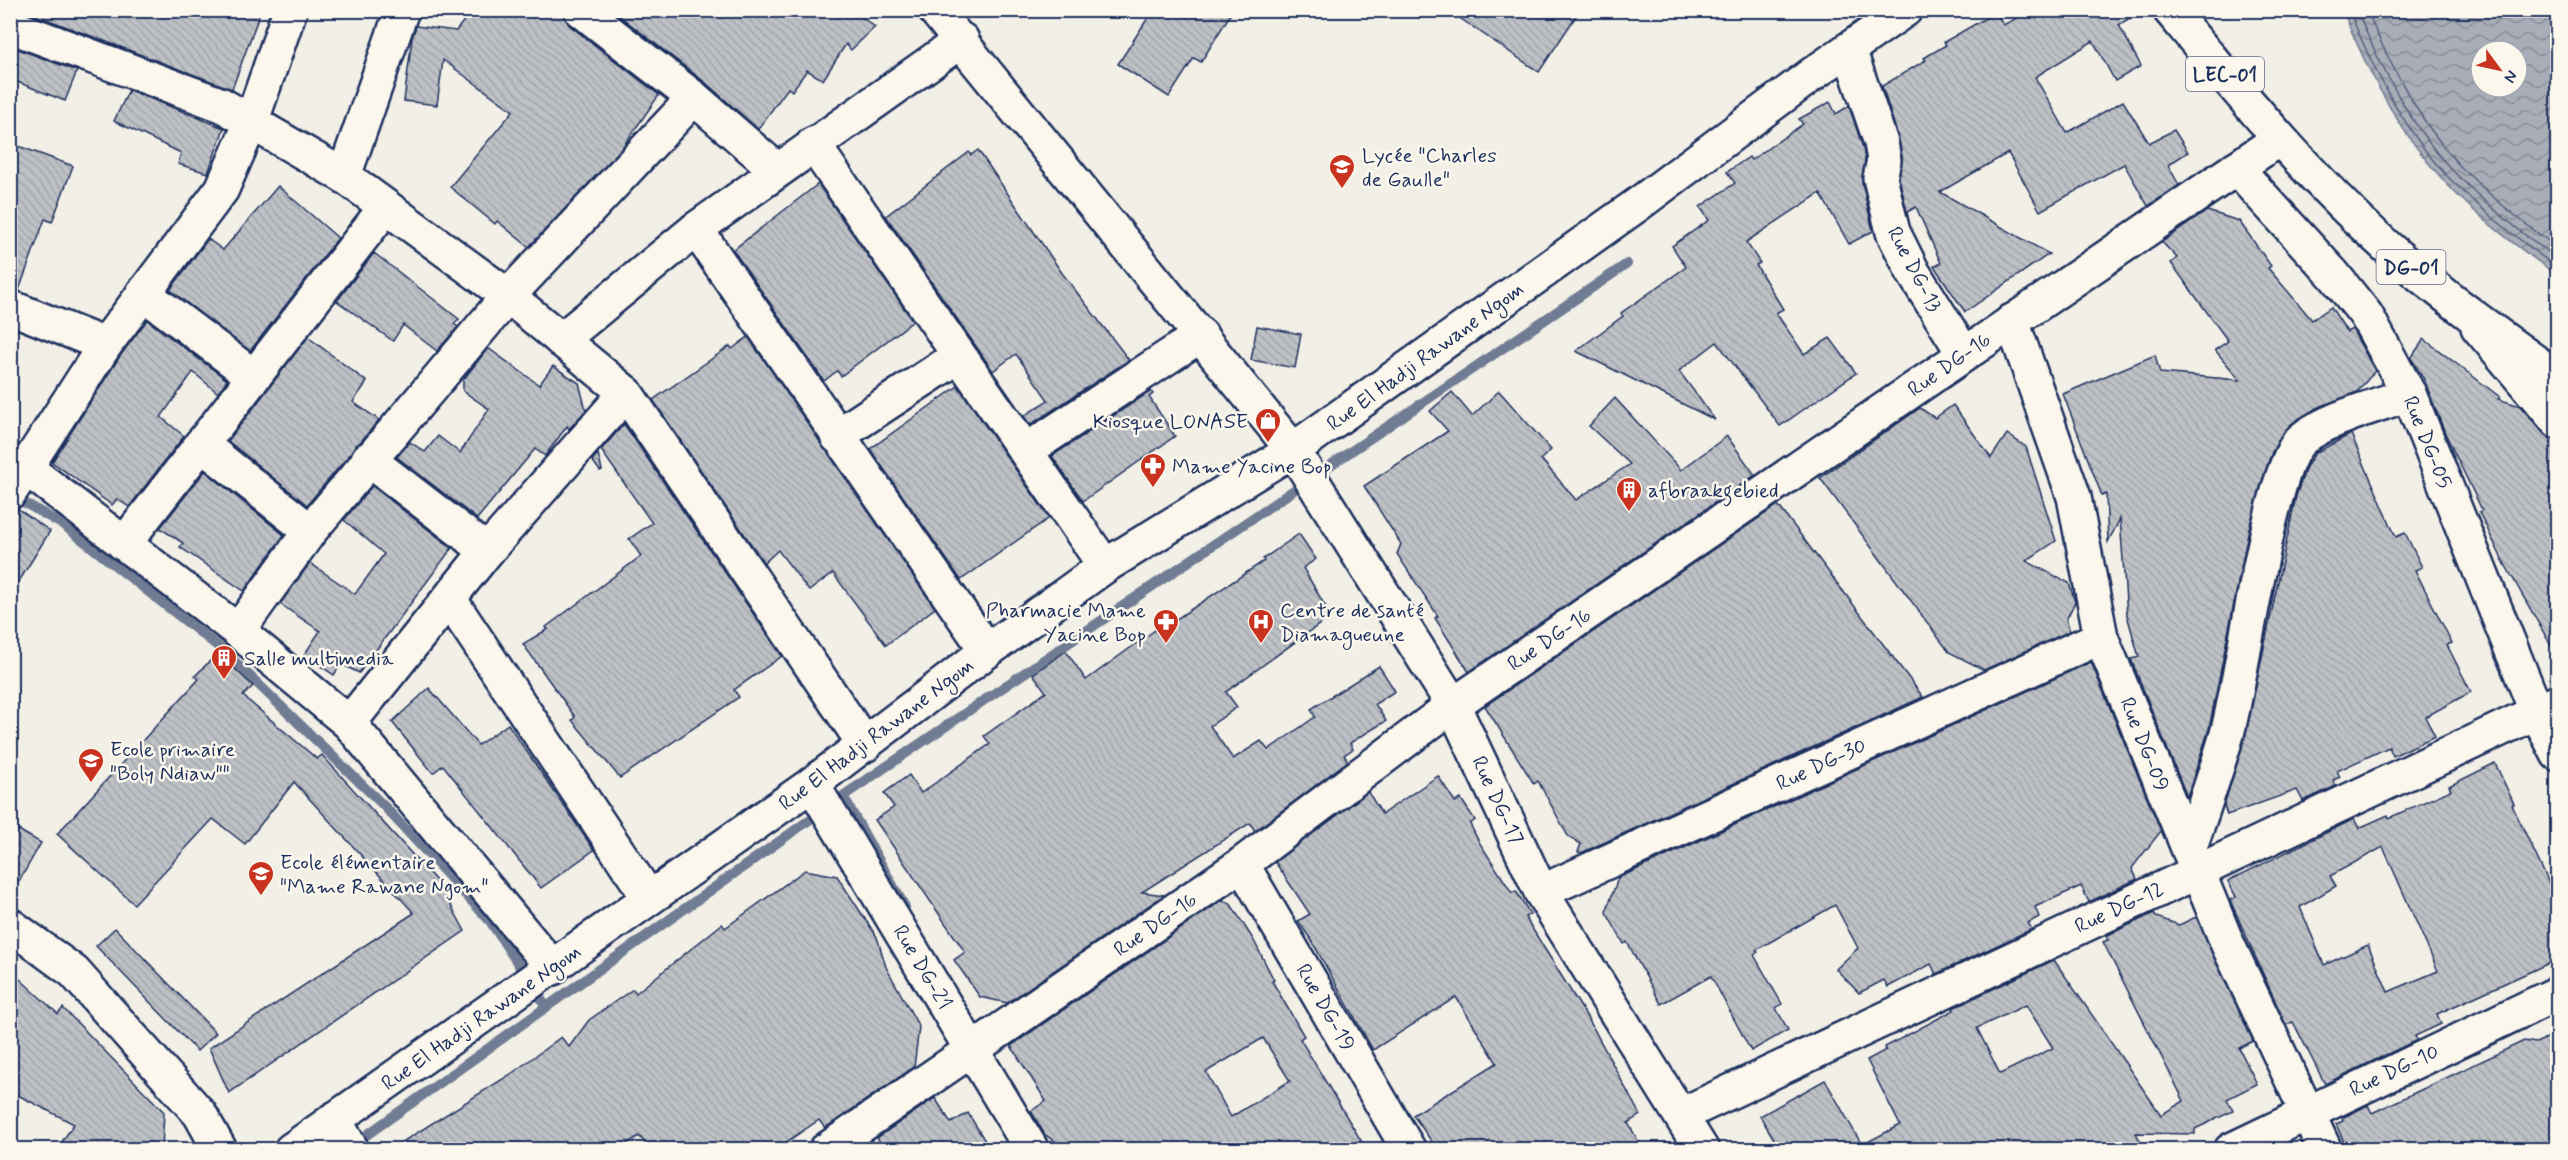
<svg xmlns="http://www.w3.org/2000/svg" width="2568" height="1160" font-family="Mynerve,sans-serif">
  <defs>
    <pattern id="water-waves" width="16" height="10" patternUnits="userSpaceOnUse" patternTransform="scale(1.5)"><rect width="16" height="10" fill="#a9adb7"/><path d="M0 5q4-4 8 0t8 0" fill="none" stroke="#898d98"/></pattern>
    <pattern id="building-back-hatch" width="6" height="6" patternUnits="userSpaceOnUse" patternTransform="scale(1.5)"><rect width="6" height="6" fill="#bdc0c4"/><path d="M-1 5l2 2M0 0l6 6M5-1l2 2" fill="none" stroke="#a2a5ab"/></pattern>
  </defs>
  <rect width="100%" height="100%" fill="#f2efe6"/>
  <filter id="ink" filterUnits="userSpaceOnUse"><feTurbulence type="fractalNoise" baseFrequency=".0167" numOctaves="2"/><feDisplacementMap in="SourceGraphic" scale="12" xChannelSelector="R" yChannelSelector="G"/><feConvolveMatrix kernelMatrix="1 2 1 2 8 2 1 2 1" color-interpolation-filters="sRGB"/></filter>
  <g filter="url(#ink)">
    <!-- water -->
    <path fill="url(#water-waves)" stroke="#707b93" stroke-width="1.5" fill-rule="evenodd" d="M2343,11H2557V275C2519,248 2478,218 2445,182C2400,134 2367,71 2343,11ZM2481,51H2517V87H2481Z"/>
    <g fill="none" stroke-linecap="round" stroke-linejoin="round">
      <!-- shore -->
      <g stroke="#546182" stroke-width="1.5">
        <path d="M2349,10C2371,66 2408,137 2451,180C2484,212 2520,241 2558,268"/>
        <path d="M2357,10C2379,65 2414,132 2456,174C2487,205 2522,234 2558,259"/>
        <path d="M2367,10C2388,63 2423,127 2462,168C2491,197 2524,224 2558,248"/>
      </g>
      <!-- stream -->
      <g stroke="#707b93" stroke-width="10">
        <path d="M11,495L65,526L225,652L384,806L490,921L546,1007"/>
        <path d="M843,796L905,907"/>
        <path d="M354,1144L843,796L1627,264"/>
      </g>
    </g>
    <!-- building -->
    <g fill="url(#building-back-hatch)" stroke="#1b2f5e" stroke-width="1.5" fill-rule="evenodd">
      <path d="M22,10H261L232,89Z"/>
      <path d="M472,10H563L569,25L659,95L622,148L529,247L497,221L495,224L450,187L513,111L443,60L437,105L404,101L412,38L416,26L456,31Z"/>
      <path d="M612,10H852L875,27L851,50L846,44L823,80L807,70L792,91L788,88L758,129L706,83Z"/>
      <path d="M1153,10H1233L1201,62L1194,58L1169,97L1118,64Z"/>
      <path d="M1448,10H1580L1539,72Z"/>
      <path d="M2033,10H2142L2119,25L2141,66L2115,81L2093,41L2035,77L2067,133L2123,101L2149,143L2174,130L2188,152L2168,165L2179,185L2148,206L2124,164L2040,211L2008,153L1940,192L2049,254L1965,312L1934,266L1941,263L1916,207L1907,212L1899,178L1902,157L1899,140L1882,86L1926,60L1924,58L1946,45L1944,42L1996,12L2003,25Z"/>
      <path d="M10,46L77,71L65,101L10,79Z"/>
      <path d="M129,90L224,128L208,173L178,164L181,153L114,121Z"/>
      <path d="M1830,102L1836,114L1849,106L1863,148L1865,160L1862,182L1873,231L1849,244L1820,193L1746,242L1760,263L1756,265L1783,309L1776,313L1804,354L1830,338L1856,373L1780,426L1717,342L1679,371L1715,420L1576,351L1623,316L1621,313L1686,267L1672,246L1709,220L1700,207L1735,183L1727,172L1749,157L1751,160L1803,124L1799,119Z"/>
      <path d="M10,143L73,166L52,222L45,219L19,290L10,289Z"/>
      <path d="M978,150L1062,273L1129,360L1030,425L1024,416L1048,400L1016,354L993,371L886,216L969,152L971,155Z"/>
      <path d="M818,184L913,321L841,376L837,371L824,381L733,250Z"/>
      <path d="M278,186L338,238L250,351L170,290L208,239L223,250Z"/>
      <path d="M2207,211L2239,221L2271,266L2268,268L2312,320L2331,307L2347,332L2352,329L2375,371L2357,392L2315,409L2290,425L2272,452L2249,528L2209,729L2187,797L2131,659L2139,657L2127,615L2120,519L2108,542L2106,494L2102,496L2063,394L2155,355L2160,373L2240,380L2215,350L2228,341L2171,263L2177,258L2162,242Z"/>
      <path d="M374,253L459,319L454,324L458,327L437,351L403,325L393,341L337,301Z"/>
      <path d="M147,320L227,380L218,393L193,372L161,417L184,436L129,507L117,499L112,505L52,462L120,356Z"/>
      <path d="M1257,326L1301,334L1295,368L1251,360Z"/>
      <path d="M308,337L367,382L353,402L379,420L307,505L228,441Z"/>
      <path d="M748,337L935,608L886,645L833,573L809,591L778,550L764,563L653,400L730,346L732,349Z"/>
      <path d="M2424,339L2500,397L2498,399L2520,406L2544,434L2558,440V658L2502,559L2479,512L2482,510L2445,433L2424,379L2411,358Z"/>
      <path d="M488,348L539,385L553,366L579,383L586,410L569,429L567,426L545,456L535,449L477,519L397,457L410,442L425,452L438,436L460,453L489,409L463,391V380Z"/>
      <path d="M958,386L1049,518L961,580L870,449Z"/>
      <path d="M1151,391L1153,394L1149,397L1175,436L1083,501L1052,456Z"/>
      <path d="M1499,391L1551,450L1541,459L1576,500L1630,464L1589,426L1615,398L1681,470L1727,436L1755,475L1469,672L1435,618L1438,616L1397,554L1401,544L1364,486L1448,431L1430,411L1452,392L1472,416Z"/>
      <path d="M1953,405L1991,458L2007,434L2026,447L2056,541L2026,561L2069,583L2075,602L2066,620L2070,631L1984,670L1949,652L1820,478L1920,408L1935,418Z"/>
      <path d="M624,424L782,656L734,690L739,697L620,778L572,720L575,717L523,644L548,629L546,627L641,556L629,539L652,523L601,450Z"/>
      <path d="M2351,434L2396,537L2405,533L2422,567L2415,570L2452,643L2447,645L2471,692L2425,717L2435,736L2393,756L2389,747L2337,771L2340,777L2333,780L2336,786L2303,801L2297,790L2227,815L2224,805L2245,738L2296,496L2306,467L2315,453Z"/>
      <path d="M598,454L602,470L600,471L592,460Z"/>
      <path d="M205,471L284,535L244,591L180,547L183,543L160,528Z"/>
      <path d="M372,486L452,548L359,673L341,664L334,675L304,655L320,631L280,604L310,563L355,594L384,554L344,520Z"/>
      <path d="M1778,505L1923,697L1581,853L1578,852L1581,844L1568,836L1538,781L1534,784L1485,706Z"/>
      <path d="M18,509L50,531L10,596V510Z"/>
      <path d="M1299,534L1316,559L1303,568L1331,616L1226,692L1237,707L1210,726L1233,759L1261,741L1268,750L1315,717L1311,709L1379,666L1395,691L1375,704L1386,721L1350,743L1353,749L1344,755L1348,761L1255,831L1250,823L1142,892L1164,895L1007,1003L980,997L954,960L965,952L875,820L894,807L884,793L909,775L921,793L990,744L984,736L1046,692L1033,674L1066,651L1086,680L1173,617L1175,620L1264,561L1263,559Z"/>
      <path d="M218,653L253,686L243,696L317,759L322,755L439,884L465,931L229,1093L209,1048L414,913L294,782L245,844L213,819L134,904L57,834L199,679L195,676Z"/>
      <path d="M2091,662L2161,831L2132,868L2137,879L2089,902L2081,886L2035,907L2039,917L2028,923L2032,929L1936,974L1931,964L1888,987L1884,980L1859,993L1836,969L1858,948L1835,905L1756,950L1758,952L1754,955L1782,1004L1776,1008L1788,1030L1751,1051L1711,976L1661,1004L1627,942L1624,944L1606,912L1618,878Z"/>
      <path d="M429,688L478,745L508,724L594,850L541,888L443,765L433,773L392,722Z"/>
      <path d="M2495,763L2514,804L2512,805L2558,902V959L2437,1014L2441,1024L2415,1036L2417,1040L2325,1084L2293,1022L2286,1025L2230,900L2236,897L2228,881L2354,819L2359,828L2388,815L2389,818L2451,790L2449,786ZM2383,847L2438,971L2388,992L2368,945L2324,965L2300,907L2336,886L2330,876Z"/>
      <path d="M1438,776L1455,802L1461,799L1475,820L1470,824L1479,842L1512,893L1516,891L1530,914L1525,917L1590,1022L1640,1115L1628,1123L1643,1149H1437L1413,1115L1497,1063L1456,997L1373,1050L1310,938L1298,921L1310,914L1275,862L1368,792L1382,814Z"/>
      <path d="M10,825L41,843L10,897Z"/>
      <path d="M805,870L837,876L877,937L886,967L919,1027L914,1067L825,1128L819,1120L776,1149H650L639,1136L619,1149H391L511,1074L561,1037L569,1047L589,1020L633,989L636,993L722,924L725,928Z"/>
      <path d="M1221,901L1230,903L1253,939L1274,980L1272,981L1304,1036L1300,1039L1366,1149H1068L1045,1135L1031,1111L1046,1101L1011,1046ZM1263,1038L1290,1081L1231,1117L1206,1072Z"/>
      <path d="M2154,913L2156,917L2179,925L2196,917L2253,1041L2239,1048L2257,1084L2227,1099L2233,1111L2195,1129V1134L2136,1133L2145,1149H1780L1760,1116L1825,1080L1862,1145L1900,1125L1867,1060L1886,1050L1885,1047L1954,1010L1953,1008L2054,960L2161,1115L2184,1101L2103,942L2108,940L2106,936ZM2026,1005L2053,1048L2000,1074L1977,1028Z"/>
      <path d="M115,928L216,1033L197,1051L96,946Z"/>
      <path d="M10,970L58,1014L63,1008L164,1112L162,1149H57L74,1124L10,1091Z"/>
      <path d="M2558,1033V1149H2347L2336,1124L2343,1121L2342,1118L2368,1105L2372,1113L2524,1041L2536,1043Z"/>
      <path d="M935,1098L951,1123L968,1113L990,1149H884L877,1138Z"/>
    </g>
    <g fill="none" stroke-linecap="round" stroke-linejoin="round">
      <defs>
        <g id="minor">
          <path d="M581,10L694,98L777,170"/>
          <path d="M935,10L1293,450L1453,705L1541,892L1702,1150"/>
          <path d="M10,26L222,105L344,176L508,296L626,393L865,745"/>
          <path d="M1849,49L1881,143L1884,160L1880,178L1893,232L1913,272L1964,354"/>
          <path d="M813,144L1105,566"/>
          <path d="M2236,168L2334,275L2366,315L2409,394L2537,713L2558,754"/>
          <path d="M344,176L402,10"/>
          <path d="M696,229L987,651"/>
          <path d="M143,293L253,376"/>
          <path d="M10,307L105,345"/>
          <path d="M2012,321L2074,497L2101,637L2228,945L2325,1150"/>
          <path d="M2478,327L2558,422"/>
          <path d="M561,340L696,229L962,40"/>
          <path d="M837,436L959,356"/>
          <path d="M201,444L310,531"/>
          <path d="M1027,450L1201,335"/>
          <path d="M368,459L487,551"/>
          <path d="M10,462L26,468L238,631L349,723L553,968"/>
          <path d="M10,492L105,345L222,189L252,120L290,10"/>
          <path d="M124,544L385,208"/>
          <path d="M450,600L649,898"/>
          <path d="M238,631L310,531L508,296L694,98"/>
          <path d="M349,723L487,551L626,393"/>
          <path d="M812,784L1032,1150"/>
          <path d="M2189,850C2202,812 2216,773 2227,734C2242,681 2269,469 2301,440C2323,420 2379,405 2409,394"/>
          <path d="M1242,864L1409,1150"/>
          <path d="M1541,892L2101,637"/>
          <path d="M10,925L74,972L200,1114L220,1150"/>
          <path d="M1681,1115L2558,702"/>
          <path d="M334,1119L352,1150"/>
          <path d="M826,1150L1242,864L1453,705L2279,139"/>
          <path d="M2231,1150L2558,993"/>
        </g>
        <path id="tertiary" d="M291,1150L812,784L987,651L1105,566L1293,450L1637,205L1814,73L1905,10"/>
        <path id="trunk" d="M2170,10C2243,97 2316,186 2402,260C2451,302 2505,340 2558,378"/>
      </defs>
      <!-- minor casing -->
      <use href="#minor" stroke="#1b2f5e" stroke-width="38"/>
      <!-- tertiary casing -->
      <use href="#tertiary" stroke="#1b2f5e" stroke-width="38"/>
      <!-- trunk casing -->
      <use href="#trunk" stroke="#1b2f5e" stroke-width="38"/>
      <!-- minor -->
      <use href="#minor" stroke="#fbf7ec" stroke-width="33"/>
      <!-- tertiary -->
      <use href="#tertiary" stroke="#fbf7ec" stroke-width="33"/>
      <!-- trunk -->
      <use href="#trunk" stroke="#fbf7ec" stroke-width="33"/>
    </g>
  </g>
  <!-- icons -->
  <defs>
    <symbol id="school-pin" viewBox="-11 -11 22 30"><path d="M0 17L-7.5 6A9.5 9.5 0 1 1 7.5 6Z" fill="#c8321e" stroke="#fbf7ec"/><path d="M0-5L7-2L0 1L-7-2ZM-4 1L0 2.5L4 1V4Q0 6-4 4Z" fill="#fff"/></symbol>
    <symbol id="shop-pin" viewBox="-11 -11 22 30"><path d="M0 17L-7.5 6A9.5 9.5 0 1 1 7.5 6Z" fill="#c8321e" stroke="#fbf7ec"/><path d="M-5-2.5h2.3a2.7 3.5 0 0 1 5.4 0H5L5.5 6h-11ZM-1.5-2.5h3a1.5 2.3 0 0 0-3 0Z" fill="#fff"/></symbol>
    <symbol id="pharmacy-pin" viewBox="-11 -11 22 30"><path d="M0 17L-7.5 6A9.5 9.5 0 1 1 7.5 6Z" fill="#c8321e" stroke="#fbf7ec"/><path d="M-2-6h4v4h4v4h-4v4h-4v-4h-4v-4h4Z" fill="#fff"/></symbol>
    <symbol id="building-pin" viewBox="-11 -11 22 30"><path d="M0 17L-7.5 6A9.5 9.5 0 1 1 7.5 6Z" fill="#c8321e" stroke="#fbf7ec"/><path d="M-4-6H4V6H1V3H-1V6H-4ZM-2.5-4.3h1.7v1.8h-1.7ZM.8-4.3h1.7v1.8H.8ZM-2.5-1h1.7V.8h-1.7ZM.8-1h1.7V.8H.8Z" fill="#fff"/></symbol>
    <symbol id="hospital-pin" viewBox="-11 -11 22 30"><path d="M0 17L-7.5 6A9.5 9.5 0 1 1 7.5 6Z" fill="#c8321e" stroke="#fbf7ec"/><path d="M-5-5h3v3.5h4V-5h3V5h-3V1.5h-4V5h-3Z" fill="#fff"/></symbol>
  </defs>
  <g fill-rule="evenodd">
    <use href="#school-pin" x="1327" y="152" width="30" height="40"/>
    <use href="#shop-pin" x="1253" y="406" width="30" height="40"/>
    <use href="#pharmacy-pin" x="1138" y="451" width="30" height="40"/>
    <use href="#building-pin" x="1614" y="475" width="30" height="40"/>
    <use href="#pharmacy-pin" x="1151" y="607" width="30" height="40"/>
    <use href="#hospital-pin" x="1246" y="607" width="30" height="40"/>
    <use href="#building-pin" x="209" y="643" width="30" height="40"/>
    <use href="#school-pin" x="76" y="746" width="30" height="40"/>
    <use href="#school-pin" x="246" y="859" width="30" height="40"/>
  </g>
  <g text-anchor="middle" stroke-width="5" stroke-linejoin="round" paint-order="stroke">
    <!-- shield labels -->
    <g fill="#fbf7ec" stroke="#5e6b89" stroke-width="1.5">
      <rect x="2186" y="57" width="78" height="34" rx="4.5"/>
      <rect x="2376.5" y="250" width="69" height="34" rx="4.5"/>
    </g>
    <g font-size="20" font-weight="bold" fill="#1b2f5e">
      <text x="2225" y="81">LEC-01</text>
      <text x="2411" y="274">DG-01</text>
    </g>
    <!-- poi labels -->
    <g font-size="21" fill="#1b2f5e" stroke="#fbf7ec" text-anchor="start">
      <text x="1362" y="162">Lycée "Charles<tspan x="1362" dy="24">de Gaulle"</tspan></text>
      <text x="1248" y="428" text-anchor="end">Kiosque LONASE</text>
      <text x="1172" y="473">Mame Yacine Bop</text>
      <text x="1648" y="497">afbraakgebied</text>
      <text x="1146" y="617" text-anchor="end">Pharmacie Mame<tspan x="1146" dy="24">Yacine Bop</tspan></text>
      <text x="1280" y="617">Centre de santé<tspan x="1280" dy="24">Diamagueune</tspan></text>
      <text x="244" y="665">Salle multimedia</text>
      <text x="110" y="756">Ecole primaire<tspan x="110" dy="24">"Boly Ndiaw""</tspan></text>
      <text x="280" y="869">Ecole élémentaire<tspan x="280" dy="24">"Mame Rawane Ngom"</tspan></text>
    </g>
    <!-- street labels -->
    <g font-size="21" fill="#1b2f5e" stroke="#fbf7ec">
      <text transform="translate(1915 269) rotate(62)" y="7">Rue DG-13</text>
      <text transform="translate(1425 356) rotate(-36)" y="7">Rue El Hadji Rawane Ngom</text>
      <text transform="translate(1949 364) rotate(-35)" y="7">Rue DG-16</text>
      <text transform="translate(2428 442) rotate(68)" y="7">Rue DG-05</text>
      <text transform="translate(1549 639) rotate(-34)" y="7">Rue DG-16</text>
      <text transform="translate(876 734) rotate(-37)" y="7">Rue El Hadji Rawane Ngom</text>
      <text transform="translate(2145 744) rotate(68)" y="7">Rue DG-09</text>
      <text transform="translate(1821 764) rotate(-25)" y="7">Rue DG-30</text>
      <text transform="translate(1498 800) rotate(65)" y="7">Rue DG-17</text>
      <text transform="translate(2119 907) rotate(-25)" y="7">Rue DG-12</text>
      <text transform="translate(1155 924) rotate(-35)" y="7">Rue DG-16</text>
      <text transform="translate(923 967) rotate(59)" y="7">Rue DG-21</text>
      <text transform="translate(1326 1007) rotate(60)" y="7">Rue DG-19</text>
      <text transform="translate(481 1017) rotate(-35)" y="7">Rue El Hadji Rawane Ngom</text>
      <text transform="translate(2394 1070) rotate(-25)" y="7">Rue DG-10</text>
    </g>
  </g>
  <!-- margin -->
  <rect width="2568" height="1160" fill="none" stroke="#fbf7ec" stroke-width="36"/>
  <rect x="18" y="18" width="2532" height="1124" fill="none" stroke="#1b2f5e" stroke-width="2" filter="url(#ink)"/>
  <!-- north arrow -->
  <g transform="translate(2499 69) rotate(123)"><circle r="28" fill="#fbf7ec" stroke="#a1a7b3" stroke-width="1.5"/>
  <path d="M0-4.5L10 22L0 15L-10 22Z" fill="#c8321e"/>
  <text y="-9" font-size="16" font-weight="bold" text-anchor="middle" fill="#1b2f5e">N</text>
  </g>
</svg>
